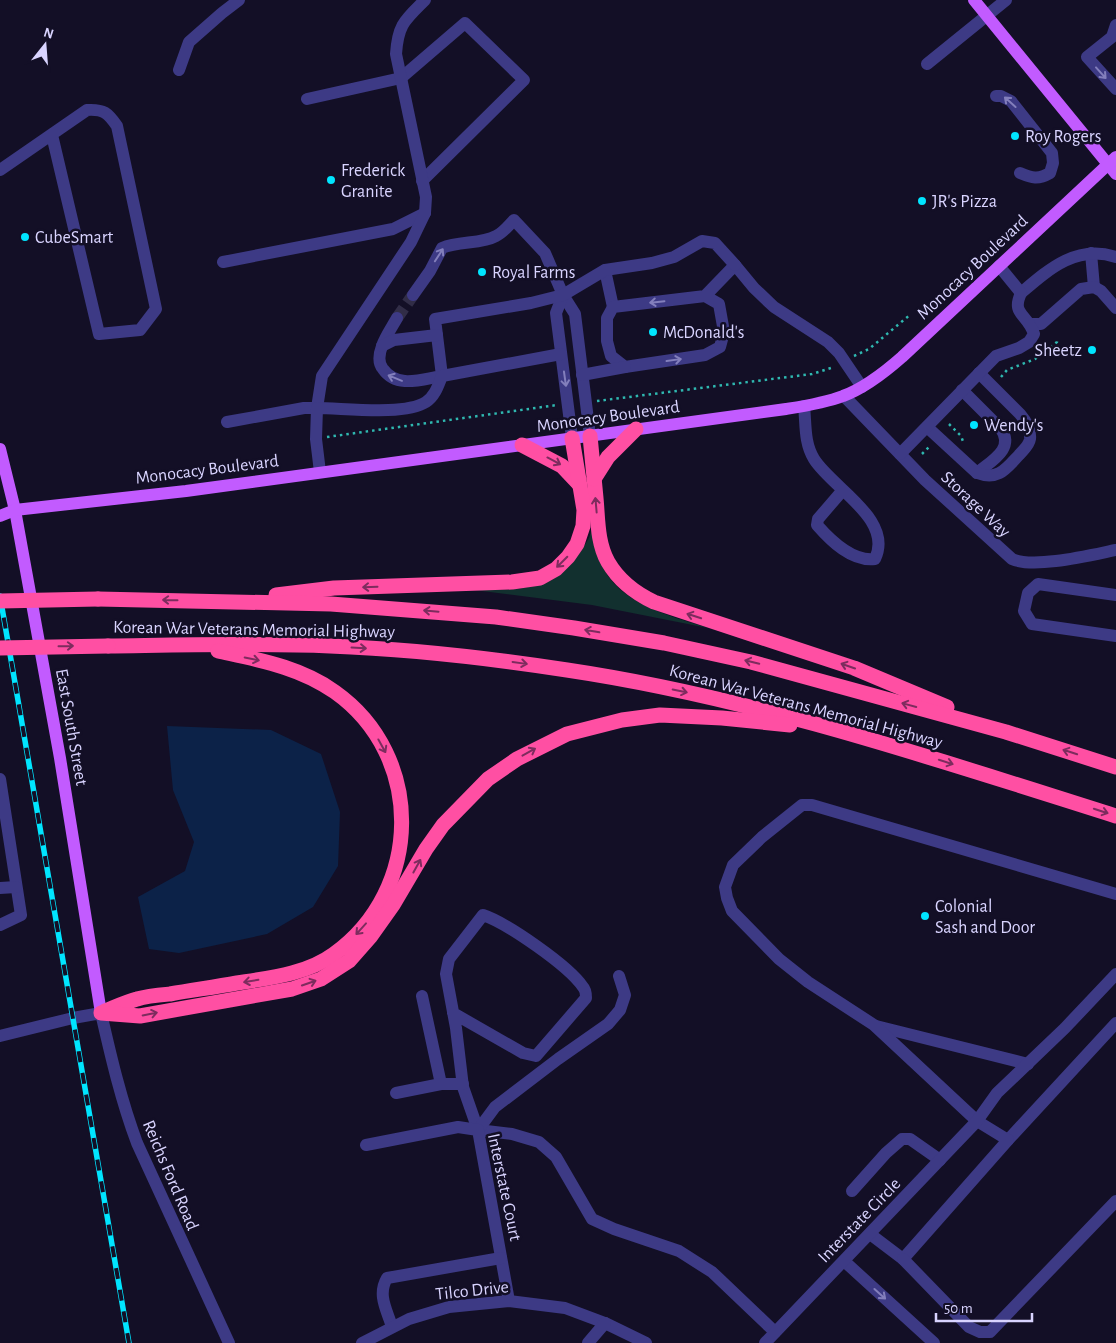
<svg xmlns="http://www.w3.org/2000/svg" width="1116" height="1343" font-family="'Alegreya Sans',sans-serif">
  <rect width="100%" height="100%" fill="#130f26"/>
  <!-- green -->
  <path fill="#12302f" d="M588,497C591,517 592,539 599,558C614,603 668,615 708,628L592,605L474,590C518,590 553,592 580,552C583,547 588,541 590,535C593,527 589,507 588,497Z"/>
  <!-- water -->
  <path fill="#0c2248" d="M167,726L271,730L321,754L340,812L338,866L313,907L267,934L179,953L149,949L138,897L185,871L194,842L173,790Z"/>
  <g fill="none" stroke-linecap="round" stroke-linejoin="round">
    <!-- minor-tunnel -->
    <path stroke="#312d47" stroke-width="12" stroke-dasharray="12 6" stroke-linecap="butt" d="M397,318L413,295"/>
    <!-- path -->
    <g stroke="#2fb8b0" stroke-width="2.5" stroke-dasharray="2.5 4" stroke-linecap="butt">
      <path d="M854,356L869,349L911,314"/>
      <path d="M1001,377L1007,370L1035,359L1057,342V338"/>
      <path d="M597,401L812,374L834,367"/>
      <path d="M949,424L961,436L964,444"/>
      <path d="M327,437L557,405"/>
      <path d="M922,454L930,446"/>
    </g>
    <!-- minor -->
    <g stroke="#3d3a85" stroke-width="12">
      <path d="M1116,25L1112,37L1087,57L1116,89"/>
      <path d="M927,64L1006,0"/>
      <path d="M179,70L189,42L222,13L239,0"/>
      <path d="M996,96H1001L1011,101L1052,153L1053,163L1050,173C1038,180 1032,178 1020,173"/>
      <path d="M307,99L401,78L465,23L524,80L422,181"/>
      <path d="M0,170L87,110C104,109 108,113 117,126L156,309L140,330L99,334L52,135"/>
      <path d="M1091,253L1094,287"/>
      <path d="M223,262L393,229L425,213"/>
      <path d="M605,270L613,307"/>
      <path d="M1021,293C1049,269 1077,244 1116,257"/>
      <path d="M413,295L430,271L442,248C459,241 482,244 496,236C503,233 509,225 514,220L545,253L563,295L575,314L590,436"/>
      <path d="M563,295L556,313L572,438"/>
      <path d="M705,296L719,304L724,332L720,347L705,355L625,367L611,356L607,341V318L613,307L705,296L735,265L754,288L774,307L828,342L839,353L862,387"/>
      <path d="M397,318C392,327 385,337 382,346C379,354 378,363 383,369C397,389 422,379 442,376L435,319L531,303L563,295L605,270L652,263L674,257L702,241L715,243L735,265"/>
      <path d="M1031,324H1041L1081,289L1094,287L1101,291L1116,308"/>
      <path d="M382,346L394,340L437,335"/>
      <path d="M582,375L625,367"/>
      <path d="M962,390L1001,429C1015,449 991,461 977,473"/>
      <path d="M844,396L925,480L1012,559C1034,569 1091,555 1116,550"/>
      <path d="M804,406C806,424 804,443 814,459C832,488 894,519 875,559C852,562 831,541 817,525L818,519L843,490"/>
      <path d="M227,422L304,408H317L322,376L411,242L425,213L426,197L396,54C398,24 405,20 425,0"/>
      <path d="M927,427L977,473C998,481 1006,469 1019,455C1023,450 1029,446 1030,439C1031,430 1026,421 1020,414L979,373"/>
      <path d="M900,454L996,356L1019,348L1029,342L1034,334C1027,313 1011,315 1021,293L999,266"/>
      <path d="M320,472L316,439L317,408C344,408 404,416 426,402C435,396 438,386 442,376L561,354"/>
      <path d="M1116,595L1038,584L1028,593L1024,611L1032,624L1116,636"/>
      <path d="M0,779L21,915L0,925"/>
      <path d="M0,888L16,887"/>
      <path d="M422,996L441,1084"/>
      <path d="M453,1013L523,1053L536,1056L586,998C586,994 586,990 583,987C569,966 507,923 483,915L449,959L446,974L456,1028L463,1087L478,1130"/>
      <path d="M876,1026L1028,1064"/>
      <path d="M0,1036L73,1018L101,1013C111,1057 121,1100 137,1143L229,1343"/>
      <path d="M396,1093L441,1084H463"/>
      <path d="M478,1130L512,1134L539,1142L556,1157L592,1219L614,1229L679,1251L712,1272L775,1332"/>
      <path d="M478,1130L495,1107L558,1059L608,1024L620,1010L625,995L619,976"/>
      <path d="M1008,1140L1116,1023"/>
      <path d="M366,1145L458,1127L478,1130L509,1301"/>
      <path d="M852,1191L886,1153L902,1139H910L940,1160"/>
      <path d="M870,1234L903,1259L1008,1140L977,1121L874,1025L808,982L779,959L732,911L727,898L725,887L733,865L762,837L802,805H812L1116,894"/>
      <path d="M903,1259L969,1327L980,1332H990L1116,1201"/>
      <path d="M844,1261L934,1343"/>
      <path d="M392,1327C387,1310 377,1295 387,1278L501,1258"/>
      <path d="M362,1343L409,1319L449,1307L509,1301L565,1308L605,1323L646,1343"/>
      <path d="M588,1343L605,1323"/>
      <path d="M765,1343L977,1121L997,1093L1065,1028L1116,974"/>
    </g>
    <!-- major -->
    <g stroke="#c25bff" stroke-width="12">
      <path d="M974,0L1116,174"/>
      <path d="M0,449L15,510L60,758L101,1013"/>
      <path d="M0,516L15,510L186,491L786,409C805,406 825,403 843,396C865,388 885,372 902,357L1116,157"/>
    </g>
    <!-- highway -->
    <g stroke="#ff4fa3" stroke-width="15">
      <path d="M590,436C592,456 594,477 596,498C598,518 597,543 608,562C619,581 635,593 654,602L854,668L947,707"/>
      <path d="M522,445L562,466L579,484"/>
      <path d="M594,479L608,457L636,429"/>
      <path d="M276,595L334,588L512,582L540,578L556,569L568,557L577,544L583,526L584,510L572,438"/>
      <path d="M98,599L331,604L496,617L574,628L664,643L751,662L1006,732L1116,767"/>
      <path d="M108,646C182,645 256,643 330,646C409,649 489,658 567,670C755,698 935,759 1116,816"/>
      <path d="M105,1011C115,1007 126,1002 137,999C147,996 159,995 170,994C193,990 215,987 237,983C270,978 307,974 334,954C423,890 425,756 335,692C300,667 259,660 218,651"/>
      <path d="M101,1013L140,1016L292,989L321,979L349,961L371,936L393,905L426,849L443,825L488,779L517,759L567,734L622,720L660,715L722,718L790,725"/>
    </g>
    <defs>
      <path id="rail" d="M0,596L129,1343"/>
    </defs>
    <!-- rail casing -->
    <use href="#rail" stroke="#00e5ff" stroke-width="5.5"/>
    <!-- rail -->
    <use href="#rail" stroke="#130f26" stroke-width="4" stroke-dasharray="11" stroke-linecap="butt"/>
    <!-- highway-bridge -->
    <g stroke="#ff4fa3" stroke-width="15">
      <path d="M0,601L98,599"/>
      <path d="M0,648L108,646"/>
    </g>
  </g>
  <!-- one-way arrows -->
  <defs><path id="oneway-shaft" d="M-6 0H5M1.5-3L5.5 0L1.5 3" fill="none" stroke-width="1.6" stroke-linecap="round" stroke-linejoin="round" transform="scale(1.25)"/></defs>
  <g stroke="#837fbc">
    <use href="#oneway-shaft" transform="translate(1101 73) rotate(48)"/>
    <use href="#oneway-shaft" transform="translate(1010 102) rotate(-138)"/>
    <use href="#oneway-shaft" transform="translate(439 255) rotate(-57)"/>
    <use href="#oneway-shaft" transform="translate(657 302) rotate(174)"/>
    <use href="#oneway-shaft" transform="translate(674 360) rotate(-8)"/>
    <use href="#oneway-shaft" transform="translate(395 378) rotate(-158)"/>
    <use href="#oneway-shaft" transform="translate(565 379) rotate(82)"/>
    <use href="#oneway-shaft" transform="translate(880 1294) rotate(42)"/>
  </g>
  <g stroke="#7d2c5e">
    <use href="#oneway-shaft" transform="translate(554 461) rotate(28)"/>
    <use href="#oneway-shaft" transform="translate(596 505) rotate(-95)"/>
    <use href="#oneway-shaft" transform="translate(562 562) rotate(135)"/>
    <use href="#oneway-shaft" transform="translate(370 587) rotate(178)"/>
    <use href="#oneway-shaft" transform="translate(170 600) rotate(-179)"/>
    <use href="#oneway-shaft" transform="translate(431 611) rotate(-175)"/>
    <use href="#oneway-shaft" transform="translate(694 616) rotate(-162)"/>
    <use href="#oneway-shaft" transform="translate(592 631) rotate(-170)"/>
    <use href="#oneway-shaft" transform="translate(66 646) rotate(-1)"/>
    <use href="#oneway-shaft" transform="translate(359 648) rotate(3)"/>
    <use href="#oneway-shaft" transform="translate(252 659) rotate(12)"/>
    <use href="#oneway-shaft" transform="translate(752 662) rotate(-166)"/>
    <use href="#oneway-shaft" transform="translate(520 663) rotate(8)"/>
    <use href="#oneway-shaft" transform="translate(848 666) rotate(-161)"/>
    <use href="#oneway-shaft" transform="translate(680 691) rotate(12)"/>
    <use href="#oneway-shaft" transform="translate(909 705) rotate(-165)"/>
    <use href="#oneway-shaft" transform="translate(382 746) rotate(61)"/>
    <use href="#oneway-shaft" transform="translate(529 752) rotate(-29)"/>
    <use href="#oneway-shaft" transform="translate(1070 752) rotate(-162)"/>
    <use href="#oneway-shaft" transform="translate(946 762) rotate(18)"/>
    <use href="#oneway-shaft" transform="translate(1101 811) rotate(18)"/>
    <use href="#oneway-shaft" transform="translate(417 866) rotate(-61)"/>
    <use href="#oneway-shaft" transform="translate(361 929) rotate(132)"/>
    <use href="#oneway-shaft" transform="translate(251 981) rotate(171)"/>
    <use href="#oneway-shaft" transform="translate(309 983) rotate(-19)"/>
    <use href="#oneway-shaft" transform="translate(150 1014) rotate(-11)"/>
  </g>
  <!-- markers -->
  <g fill="#00e5ff" stroke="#130f26" stroke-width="2">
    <circle cx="1015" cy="136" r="5"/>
    <circle cx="331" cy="180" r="5"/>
    <circle cx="922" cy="201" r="5"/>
    <circle cx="25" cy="237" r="5"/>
    <circle cx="482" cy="272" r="5"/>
    <circle cx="653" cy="332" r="5"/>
    <circle cx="1092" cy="350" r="5"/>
    <circle cx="974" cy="425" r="5"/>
    <circle cx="925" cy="916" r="5"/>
  </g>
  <g text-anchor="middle" stroke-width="5" stroke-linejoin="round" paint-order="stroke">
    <!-- poi labels -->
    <g font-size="18" fill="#d9d4ff" stroke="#130f26" text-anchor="start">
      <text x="1025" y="142">Roy Rogers</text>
      <text x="341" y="176">Frederick<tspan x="341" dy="21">Granite</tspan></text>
      <text x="932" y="207">JR's Pizza</text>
      <text x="35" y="243">CubeSmart</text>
      <text x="492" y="278">Royal Farms</text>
      <text x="663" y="338">McDonald's</text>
      <text x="1082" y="356" text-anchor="end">Sheetz</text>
      <text x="984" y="431">Wendy's</text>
      <text x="935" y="912">Colonial<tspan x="935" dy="21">Sash and Door</tspan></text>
    </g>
    <!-- street labels -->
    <g font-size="18" fill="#d9d4ff" stroke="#130f26">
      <text transform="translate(972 267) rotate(-43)" y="6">Monocacy Boulevard</text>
      <text transform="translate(608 416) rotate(-8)" y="6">Monocacy Boulevard</text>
      <text transform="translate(207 469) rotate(-7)" y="6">Monocacy Boulevard</text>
      <text transform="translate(976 504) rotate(43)" y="6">Storage Way</text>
      <text transform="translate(254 629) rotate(1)" y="6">Korean War Veterans Memorial Highway</text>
      <text transform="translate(806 706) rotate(15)" y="6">Korean War Veterans Memorial Highway</text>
      <text transform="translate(72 727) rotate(80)" y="6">East South Street</text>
      <text transform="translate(171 1175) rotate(67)" y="6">Reichs Ford Road</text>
      <text transform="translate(505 1187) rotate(78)" y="6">Interstate Court</text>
      <text transform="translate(859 1220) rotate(-46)" y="6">Interstate Circle</text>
      <text transform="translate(472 1290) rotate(-6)" y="6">Tilco Drive</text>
    </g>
  </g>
  <!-- north arrow -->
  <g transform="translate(45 45) rotate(17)" stroke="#130f26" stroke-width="4" paint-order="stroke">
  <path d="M0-4L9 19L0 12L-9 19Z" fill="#d9d4ff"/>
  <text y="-8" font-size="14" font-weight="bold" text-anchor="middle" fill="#d9d4ff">N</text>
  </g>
  <!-- scale -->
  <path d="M936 1313v8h96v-8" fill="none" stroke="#d9d4ff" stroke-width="2.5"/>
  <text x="944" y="1313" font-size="15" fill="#d9d4ff" stroke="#130f26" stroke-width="4" paint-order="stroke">50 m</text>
</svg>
